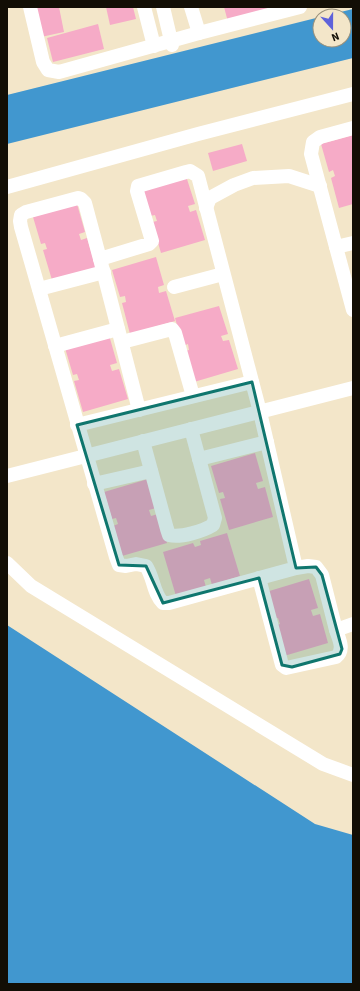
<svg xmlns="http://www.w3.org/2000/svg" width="360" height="991" font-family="'Source Sans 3',sans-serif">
  <rect width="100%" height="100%" fill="#f3e6c9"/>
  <!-- water -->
  <g fill="#4197cf">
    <path d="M353,9V58L7,144V95L320,17V40H344V16H324Z"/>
    <path d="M7,625L315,824L353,835V984H7Z"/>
  </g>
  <!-- building -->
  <g fill="#f6abc7">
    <path d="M35,7H59L64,32L41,37Z"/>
    <path d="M106,7H133L136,19L110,25Z"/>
    <path d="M224,7H281L228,22Z"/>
    <path d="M98,24L104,49L53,62L47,38Z"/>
    <path d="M353,135V204L339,208L331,178L335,176L333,170L329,172L321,144Z"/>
    <path d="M242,144L247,161L213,171L208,153Z"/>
    <path d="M186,176L195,204L188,206L190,212L196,210L205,240L161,253L152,222L157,221L155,215L150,216L142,189Z"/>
    <path d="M77,204L85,232L79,234L81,240L87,238L96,268L52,280L43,250L47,249L45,243L41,244L33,217Z"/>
    <path d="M156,257L164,285L158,287L159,293L166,291L175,321L130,334L122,303L126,302L125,296L120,297L112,270Z"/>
    <path d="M219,306L228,334L221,336L223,341L229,340L238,369L194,382L185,351L189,350L188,344L183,346L175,318Z"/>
    <path d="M109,335L117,363L110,365L112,371L119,369L128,399L83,412L74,381L79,380L77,374L73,375L65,348Z"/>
    <path d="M255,453L263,481L256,483L258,489L265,487L273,517L229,530L220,499L225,498L223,492L219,493L211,466Z"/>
    <path d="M148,479L156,508L149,510L151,516L158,514L167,543L122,556L113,526L118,524L116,518L112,519L104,492Z"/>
    <path d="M227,533L240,576L212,585L210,578L204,580L206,587L176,596L163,552L193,543L195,547L201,545L200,541Z"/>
    <path d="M309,579L318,608L311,610L313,616L320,614L328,643L284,656L275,626L280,624L278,618L273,619L266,592Z"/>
  </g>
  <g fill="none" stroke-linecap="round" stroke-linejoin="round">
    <!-- minor -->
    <g stroke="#fff" stroke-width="14">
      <path d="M30,7L43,62L48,70L59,72L199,33L300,7"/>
      <path d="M144,7L154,46"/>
      <path d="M163,7L172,45"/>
      <path d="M191,7L199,33"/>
      <path d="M353,128L320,137L313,142L311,154L353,310"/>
      <path d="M7,187L198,134L353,94"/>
      <path d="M206,208L210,198L234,185L253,178L289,176L320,186"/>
      <path d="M336,247L353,243"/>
      <path d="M100,259L139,410"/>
      <path d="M174,287L223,274"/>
      <path d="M39,289L104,272"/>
      <path d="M122,342L172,329L175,333L193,396"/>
      <path d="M55,346L118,329"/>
      <path d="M77,425L252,382"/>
      <path d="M143,441L167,529L169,535C181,538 203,531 213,525L215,518L191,429"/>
      <path d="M199,459L267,442"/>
      <path d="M7,476L353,388"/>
      <path d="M94,484L151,471"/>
      <path d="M7,563L31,586L323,764L353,775"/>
      <path d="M296,568L169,603H163C153,593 154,578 146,566L136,564L126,566L119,565L116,557L21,227L20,221L21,215L26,212L78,198L81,199L85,203L100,259L149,244L152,241L137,191L138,186L186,172L190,171L198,176L260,412L296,568L308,566L316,567L322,575L336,630L353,624"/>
      <path d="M259,578L282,665L286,668L336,657C345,650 339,639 336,630"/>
    </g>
  </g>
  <!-- marked area -->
  <path fill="#0f766e" fill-opacity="0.2" stroke="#0f766e" stroke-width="3" stroke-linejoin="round" d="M252,382L296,568L316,567L322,575L342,649L340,654L292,667L282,665L259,578L163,603L146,566L119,565L77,425Z"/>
  <!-- border -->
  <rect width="360" height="991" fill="none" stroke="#120e05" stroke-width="16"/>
  <!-- north arrow -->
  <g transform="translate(332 28) rotate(159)"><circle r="19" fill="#f3e6c9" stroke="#99907b"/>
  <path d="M0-3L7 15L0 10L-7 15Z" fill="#5f62da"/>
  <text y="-6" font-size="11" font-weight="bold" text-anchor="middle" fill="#120e05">N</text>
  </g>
</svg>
